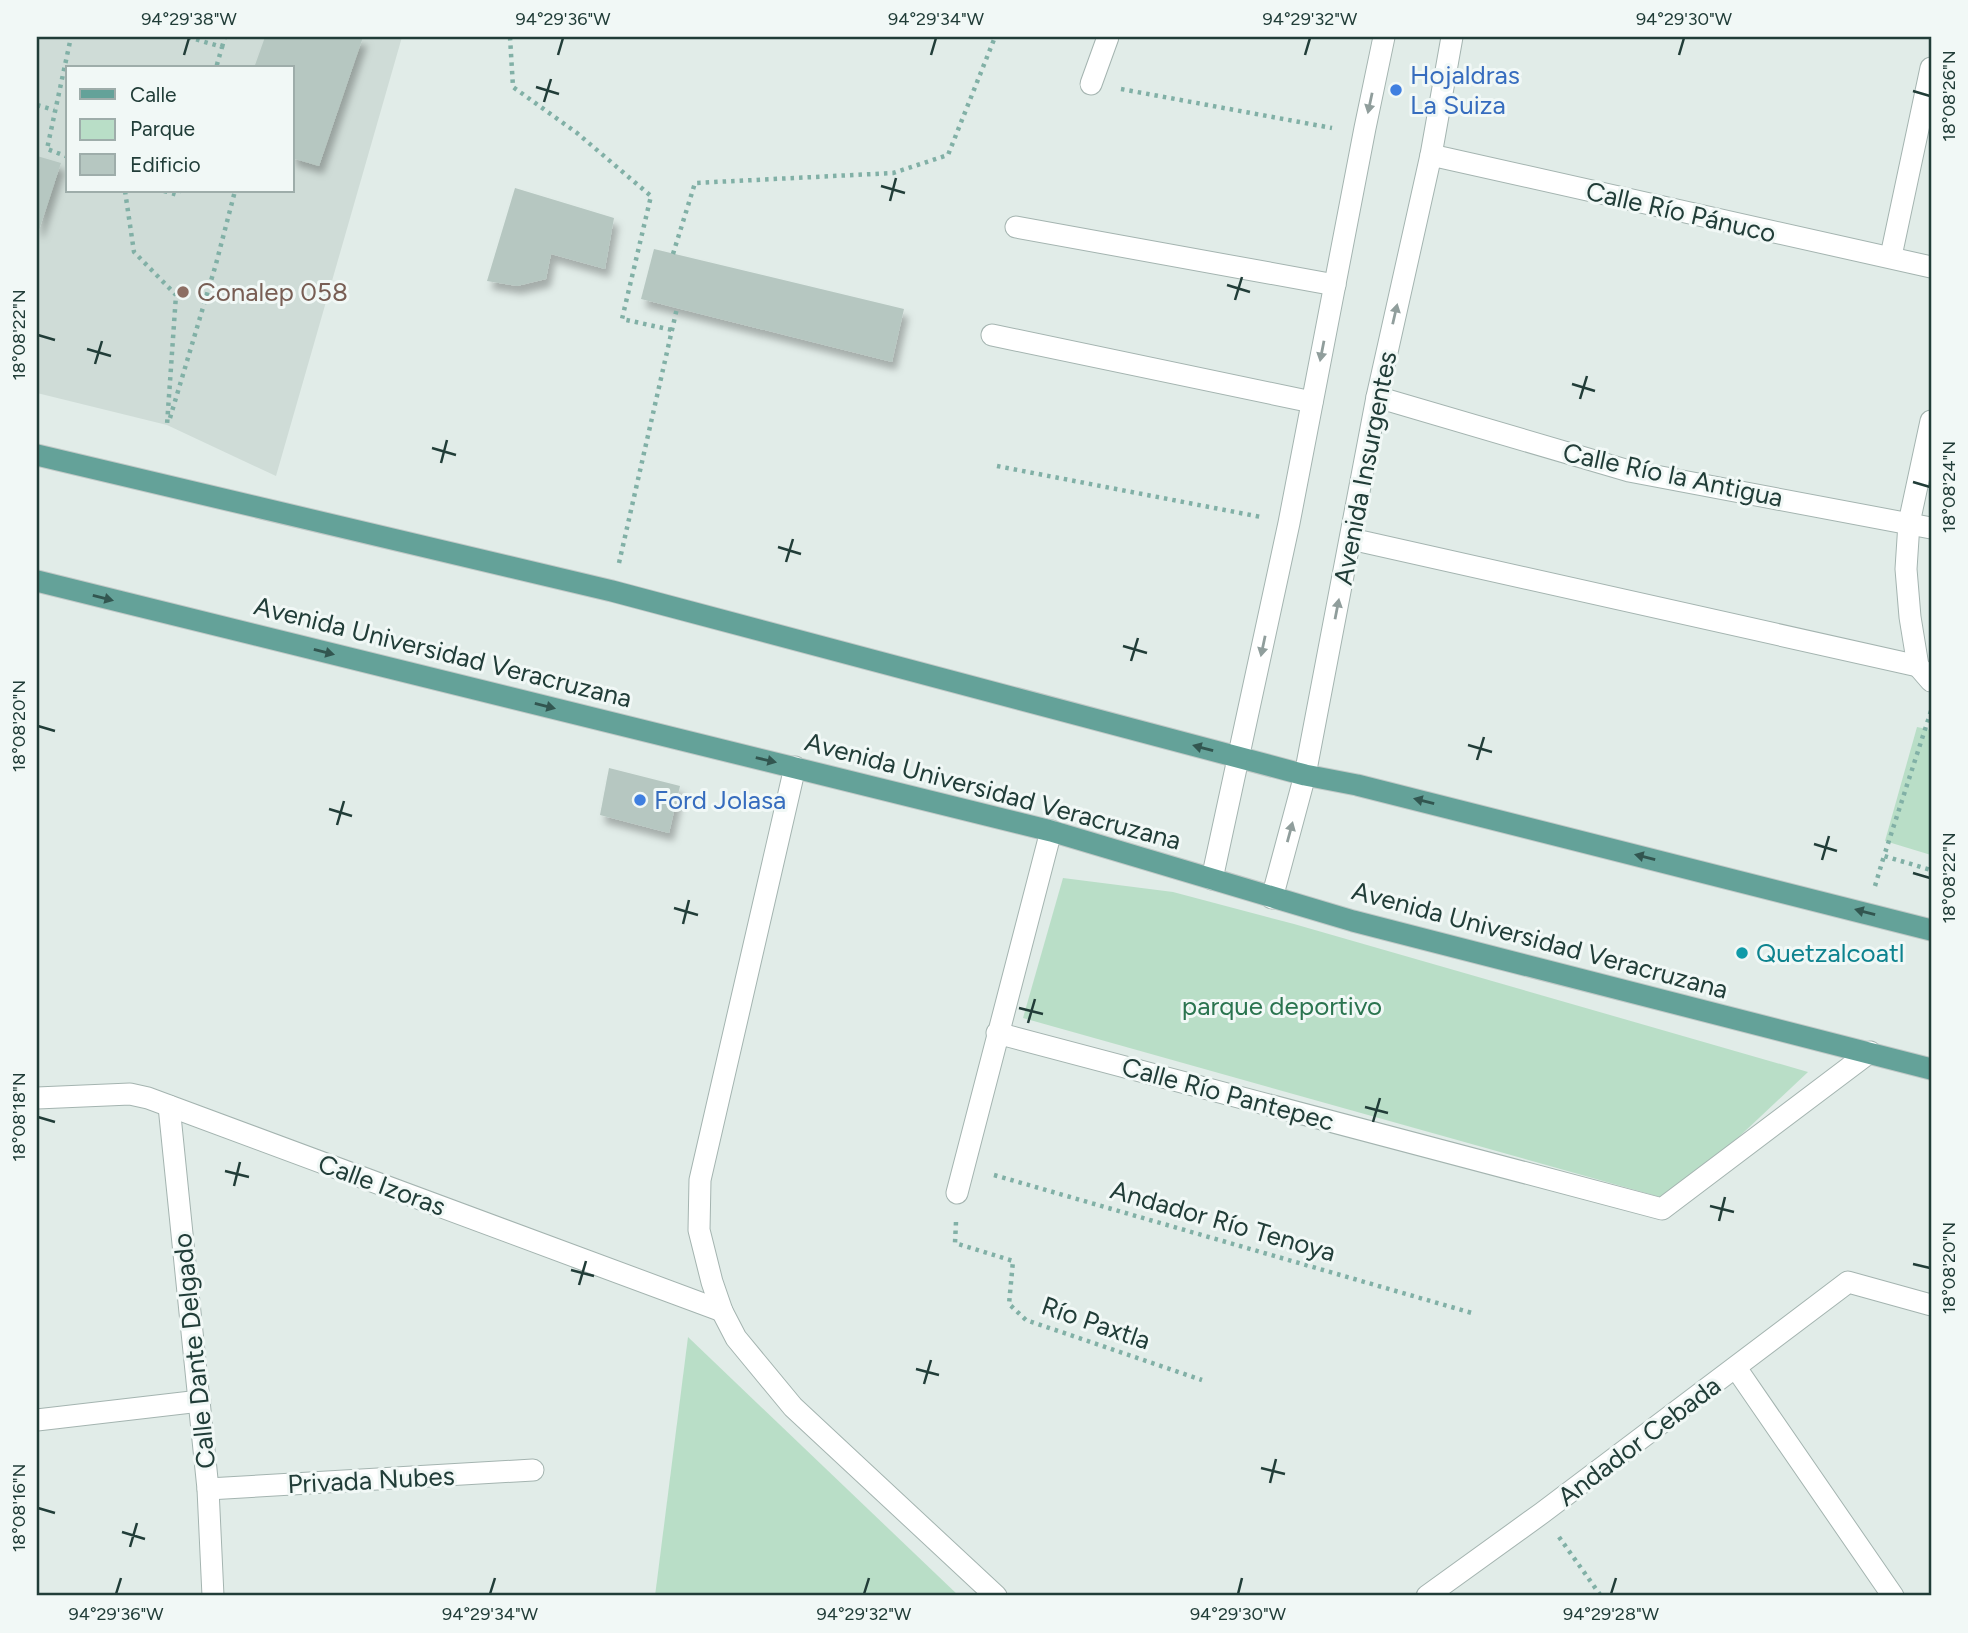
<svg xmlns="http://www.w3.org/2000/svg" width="1968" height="1633" font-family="Figtree,sans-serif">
  <defs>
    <filter id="shadow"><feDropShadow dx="4.5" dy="8" stdDeviation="3.5" flood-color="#0004"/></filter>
  </defs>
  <rect width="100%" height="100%" fill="#e1ece8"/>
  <!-- built -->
  <path fill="#cfdcd7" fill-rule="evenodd" d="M37,37H402L276,476L167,425L37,393ZM68,68H292V191H68Z"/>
  <!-- green -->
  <g fill="#b9dec7">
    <path d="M1917,727L1931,730V855L1885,841Z"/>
    <path d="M1063,878L1173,892L1294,924L1808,1072L1726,1149L1660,1197L1023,1018Z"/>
    <path d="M688,1337L959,1596H655Z"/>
  </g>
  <!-- building -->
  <g fill="#b6c7c1" filter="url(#shadow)">
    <path d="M265,37H363L319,166L292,158V68H254Z"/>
    <path d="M37,156L61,163L39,230L37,229Z"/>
    <path d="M515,188L614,218L605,269L551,254L546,279L517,286L487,281Z"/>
    <path d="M654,249L904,309L892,362L641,299Z"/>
    <path d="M609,768L680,786L669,833L600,815Z"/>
  </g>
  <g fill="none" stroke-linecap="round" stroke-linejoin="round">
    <defs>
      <g id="street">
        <path d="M1091,84L1108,37"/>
        <path d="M1431,155L1931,267"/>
        <path d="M1016,227L1335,285"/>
        <path d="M1891,256L1931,68"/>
        <path d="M992,335L1312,402"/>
        <path d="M1377,397L1629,471L1931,528"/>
        <path d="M1931,421L1909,523L1906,569L1910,617L1918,666L1931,681"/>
        <path d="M1351,539L1918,666"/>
        <path d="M795,767L700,1180L699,1230L712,1282L722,1311L736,1338L793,1407L996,1596"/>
        <path d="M1212,879L1289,523L1365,128L1384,37"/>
        <path d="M1272,898L1305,775L1377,397L1431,155L1452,37"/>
        <path d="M997,1033L1662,1209L1870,1052"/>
        <path d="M37,1098L130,1094L148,1098L722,1311"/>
        <path d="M169,1106L208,1489L213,1596"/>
        <path d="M957,1193L1051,831"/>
        <path d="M1736,1368L1893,1596"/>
        <path d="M37,1420L200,1401"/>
        <path d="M208,1489L533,1470"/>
        <path d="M1427,1596L1542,1513L1848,1282L1931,1305"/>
      </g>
      <g id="primary">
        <path d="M37,455L612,591L1305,775L1357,785L1931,930"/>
        <path d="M37,581L1051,831L1353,921L1931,1069"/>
      </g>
    </defs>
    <!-- street casing -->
    <use href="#street" stroke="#a4b4b0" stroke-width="23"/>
    <!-- primary casing -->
    <use href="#primary" stroke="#c1c9c7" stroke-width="23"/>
    <!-- path -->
    <g stroke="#81b0a6" stroke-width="4.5" stroke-dasharray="3.5 5" stroke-linecap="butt">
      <path d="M188,37L222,47L216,68"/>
      <path d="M510,37L513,87L577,133L651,196L622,319L672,330"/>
      <path d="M222,47L225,37"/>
      <path d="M1121,89L1332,128"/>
      <path d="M37,105L54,110"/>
      <path d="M68,157L47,149L71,37"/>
      <path d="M125,191L134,252L176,295L167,425"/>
      <path d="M164,191L178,195L179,191"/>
      <path d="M673,254L695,183L893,173L948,155L995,37"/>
      <path d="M170,418L216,264L235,191"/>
      <path d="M997,466L1261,517"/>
      <path d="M619,563L677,308"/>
      <path d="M1931,711L1884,856L1931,870"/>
      <path d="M1875,886L1884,856"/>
      <path d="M994,1175L1472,1313"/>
      <path d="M956,1222L955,1243L1013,1261L1009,1304L1026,1320L1202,1380"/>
      <path d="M1559,1537L1601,1596"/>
    </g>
    <!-- street -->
    <use href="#street" stroke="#fff" stroke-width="21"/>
    <!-- primary -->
    <use href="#primary" stroke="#64a299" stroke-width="21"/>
  </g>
  <!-- one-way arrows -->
  <defs><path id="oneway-solid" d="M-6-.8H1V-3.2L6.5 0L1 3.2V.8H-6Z" transform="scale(1.75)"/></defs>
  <g fill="#909e9c">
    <use href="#oneway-solid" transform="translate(1370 103) rotate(102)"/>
    <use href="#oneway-solid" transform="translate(1395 314) rotate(-77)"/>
    <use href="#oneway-solid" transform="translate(1322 351) rotate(101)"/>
    <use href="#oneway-solid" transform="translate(1337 609) rotate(-79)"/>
    <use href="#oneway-solid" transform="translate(1263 646) rotate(102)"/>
    <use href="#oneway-solid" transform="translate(1290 832) rotate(-75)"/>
  </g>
  <g fill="#325650">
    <use href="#oneway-solid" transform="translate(103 598) rotate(14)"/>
    <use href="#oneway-solid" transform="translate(324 652) rotate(14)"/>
    <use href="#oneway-solid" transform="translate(545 706) rotate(14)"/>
    <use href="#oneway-solid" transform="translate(1203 748) rotate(-165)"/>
    <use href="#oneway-solid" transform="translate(766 760) rotate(13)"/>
    <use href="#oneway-solid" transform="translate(1424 801) rotate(-166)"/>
    <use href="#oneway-solid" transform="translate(1645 857) rotate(-166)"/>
    <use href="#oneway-solid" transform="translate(1865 912) rotate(-165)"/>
  </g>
  <!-- ticks -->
  <path fill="none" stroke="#213d38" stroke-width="2.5" d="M184,55L189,38M558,55L563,38M931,55L936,38M1305,55L1310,38M1679,55L1684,38M536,87L559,94M1913,91L1930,96M544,102L551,79M881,186L905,193M890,201L896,178M1227,285L1250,292M1235,300L1242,277M38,335L55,340M87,349L111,356M95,364L102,341M1572,384L1595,391M1580,399L1587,376M432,448L456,455M441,463L447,440M1913,482L1930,487M778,547L801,554M786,562L793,539M1123,646L1147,653M1131,661L1138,638M38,726L55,731M1468,745L1492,752M1477,760L1484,737M329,809L352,816M337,825L344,801M1814,844L1837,851M1822,860L1829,836M1913,873L1930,878M674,908L698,915M683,924L689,900M1019,1008L1043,1014M1028,1023L1035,999M1365,1107L1388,1113M38,1117L55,1122M1373,1122L1380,1098M225,1171L249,1177M234,1186L240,1162M1710,1206L1734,1212M1719,1221L1725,1197M1913,1264L1930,1268M571,1270L594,1276M579,1285L586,1261M916,1369L939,1375M924,1384L931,1360M1261,1468L1285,1474M1270,1483L1276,1459M38,1508L55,1513M122,1532L145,1539M130,1547L137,1523M116,1594L121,1578M490,1594L495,1578M864,1594L869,1578M1238,1594L1242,1578M1611,1594L1616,1578"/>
  <!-- markers -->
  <g fill="#3f7fe0" stroke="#f1f8f6" stroke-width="2.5">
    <circle cx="1396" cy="90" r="7"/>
    <circle cx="640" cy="800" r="7"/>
  </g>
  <circle fill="#8d6e63" stroke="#f1f8f6" stroke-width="2.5" cx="183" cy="292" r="7"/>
  <circle fill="#0f9aa8" stroke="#f1f8f6" stroke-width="2.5" cx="1742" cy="953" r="7"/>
  <g text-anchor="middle" stroke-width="6" stroke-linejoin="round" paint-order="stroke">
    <!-- shop labels -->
    <g font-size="26" fill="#366cbe" stroke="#f1f8f6" text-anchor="start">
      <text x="1410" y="84">Hojaldras<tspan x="1410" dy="30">La Suiza</tspan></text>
      <text x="654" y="809">Ford Jolasa</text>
    </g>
    <!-- street labels -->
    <g font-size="26" fill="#213d38" stroke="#f1f8f6">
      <text transform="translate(1681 212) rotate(13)" y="9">Calle Río Pánuco</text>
      <text transform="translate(1365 468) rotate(-79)" y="9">Avenida Insurgentes</text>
      <text transform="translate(1673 475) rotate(12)" y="9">Calle Río la Antigua</text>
      <text transform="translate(443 652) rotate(14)" y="9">Avenida Universidad Veracruzana</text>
      <text transform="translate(993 791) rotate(15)" y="9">Avenida Universidad Veracruzana</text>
      <text transform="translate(1540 940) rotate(15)" y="9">Avenida Universidad Veracruzana</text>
      <text transform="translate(1228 1094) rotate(15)" y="9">Calle Río Pantepec</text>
      <text transform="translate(382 1185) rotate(20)" y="9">Calle Izoras</text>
      <text transform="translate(1223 1221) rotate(16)" y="9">Andador Río Tenoya</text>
      <text transform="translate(1096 1323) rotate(19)" y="9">Río Paxtla</text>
      <text transform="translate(194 1351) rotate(-96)" y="9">Calle Dante Delgado</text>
      <text transform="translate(1639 1441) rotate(-37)" y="9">Andador Cebada</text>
      <text transform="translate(371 1480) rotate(-3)" y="9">Privada Nubes</text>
    </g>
    <!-- education labels -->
    <g font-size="26" fill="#785e54" stroke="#f1f8f6" text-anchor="start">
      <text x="197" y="301">Conalep 058</text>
    </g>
    <!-- culture labels -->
    <g font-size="26" fill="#0d838f" stroke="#f1f8f6" text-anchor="start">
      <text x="1756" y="962">Quetzalcoatl</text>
    </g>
    <!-- park labels -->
    <g font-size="26" fill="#2a744f" stroke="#f1f8f6">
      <text x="1282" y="1015">parque deportivo</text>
    </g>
  </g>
  <!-- border -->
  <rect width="1968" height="1633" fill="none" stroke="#f1f8f6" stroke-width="77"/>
  <!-- legend -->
  <rect x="66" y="66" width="228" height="126" fill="#f1f8f6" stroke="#9eadaa" stroke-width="2"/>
  <rect x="80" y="89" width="35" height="10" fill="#64a299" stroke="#9eadaa" stroke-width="2"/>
  <text x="130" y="102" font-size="21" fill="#213d38">Calle</text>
  <rect x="80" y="119" width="35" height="21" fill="#b9dec7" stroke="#9eadaa" stroke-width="2"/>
  <text x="130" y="136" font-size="21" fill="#213d38">Parque</text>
  <rect x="80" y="154" width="35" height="21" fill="#b6c7c1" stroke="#9eadaa" stroke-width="2"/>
  <text x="130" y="172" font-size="21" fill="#213d38">Edificio</text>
  <rect x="38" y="38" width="1892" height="1556" fill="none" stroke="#213d38" stroke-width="2.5"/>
  <g font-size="18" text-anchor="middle" fill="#213d38">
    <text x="189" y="25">94°29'38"W</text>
    <text x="563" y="25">94°29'36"W</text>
    <text x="936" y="25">94°29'34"W</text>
    <text x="1310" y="25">94°29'32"W</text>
    <text x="1684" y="25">94°29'30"W</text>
    <text transform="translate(1949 96) rotate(-90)" y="6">18°08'26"N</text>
    <text transform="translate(19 335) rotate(-90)" y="6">18°08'22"N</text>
    <text transform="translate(1949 487) rotate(-90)" y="6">18°08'24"N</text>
    <text transform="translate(19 726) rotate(-90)" y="6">18°08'20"N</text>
    <text transform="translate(1949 878) rotate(-90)" y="6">18°08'22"N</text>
    <text transform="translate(19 1117) rotate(-90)" y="6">18°08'18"N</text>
    <text transform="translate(1949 1268) rotate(-90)" y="6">18°08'20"N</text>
    <text transform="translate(19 1508) rotate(-90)" y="6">18°08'16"N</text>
    <text x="116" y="1620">94°29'36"W</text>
    <text x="490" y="1620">94°29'34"W</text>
    <text x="864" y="1620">94°29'32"W</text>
    <text x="1238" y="1620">94°29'30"W</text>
    <text x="1611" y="1620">94°29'28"W</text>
  </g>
</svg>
